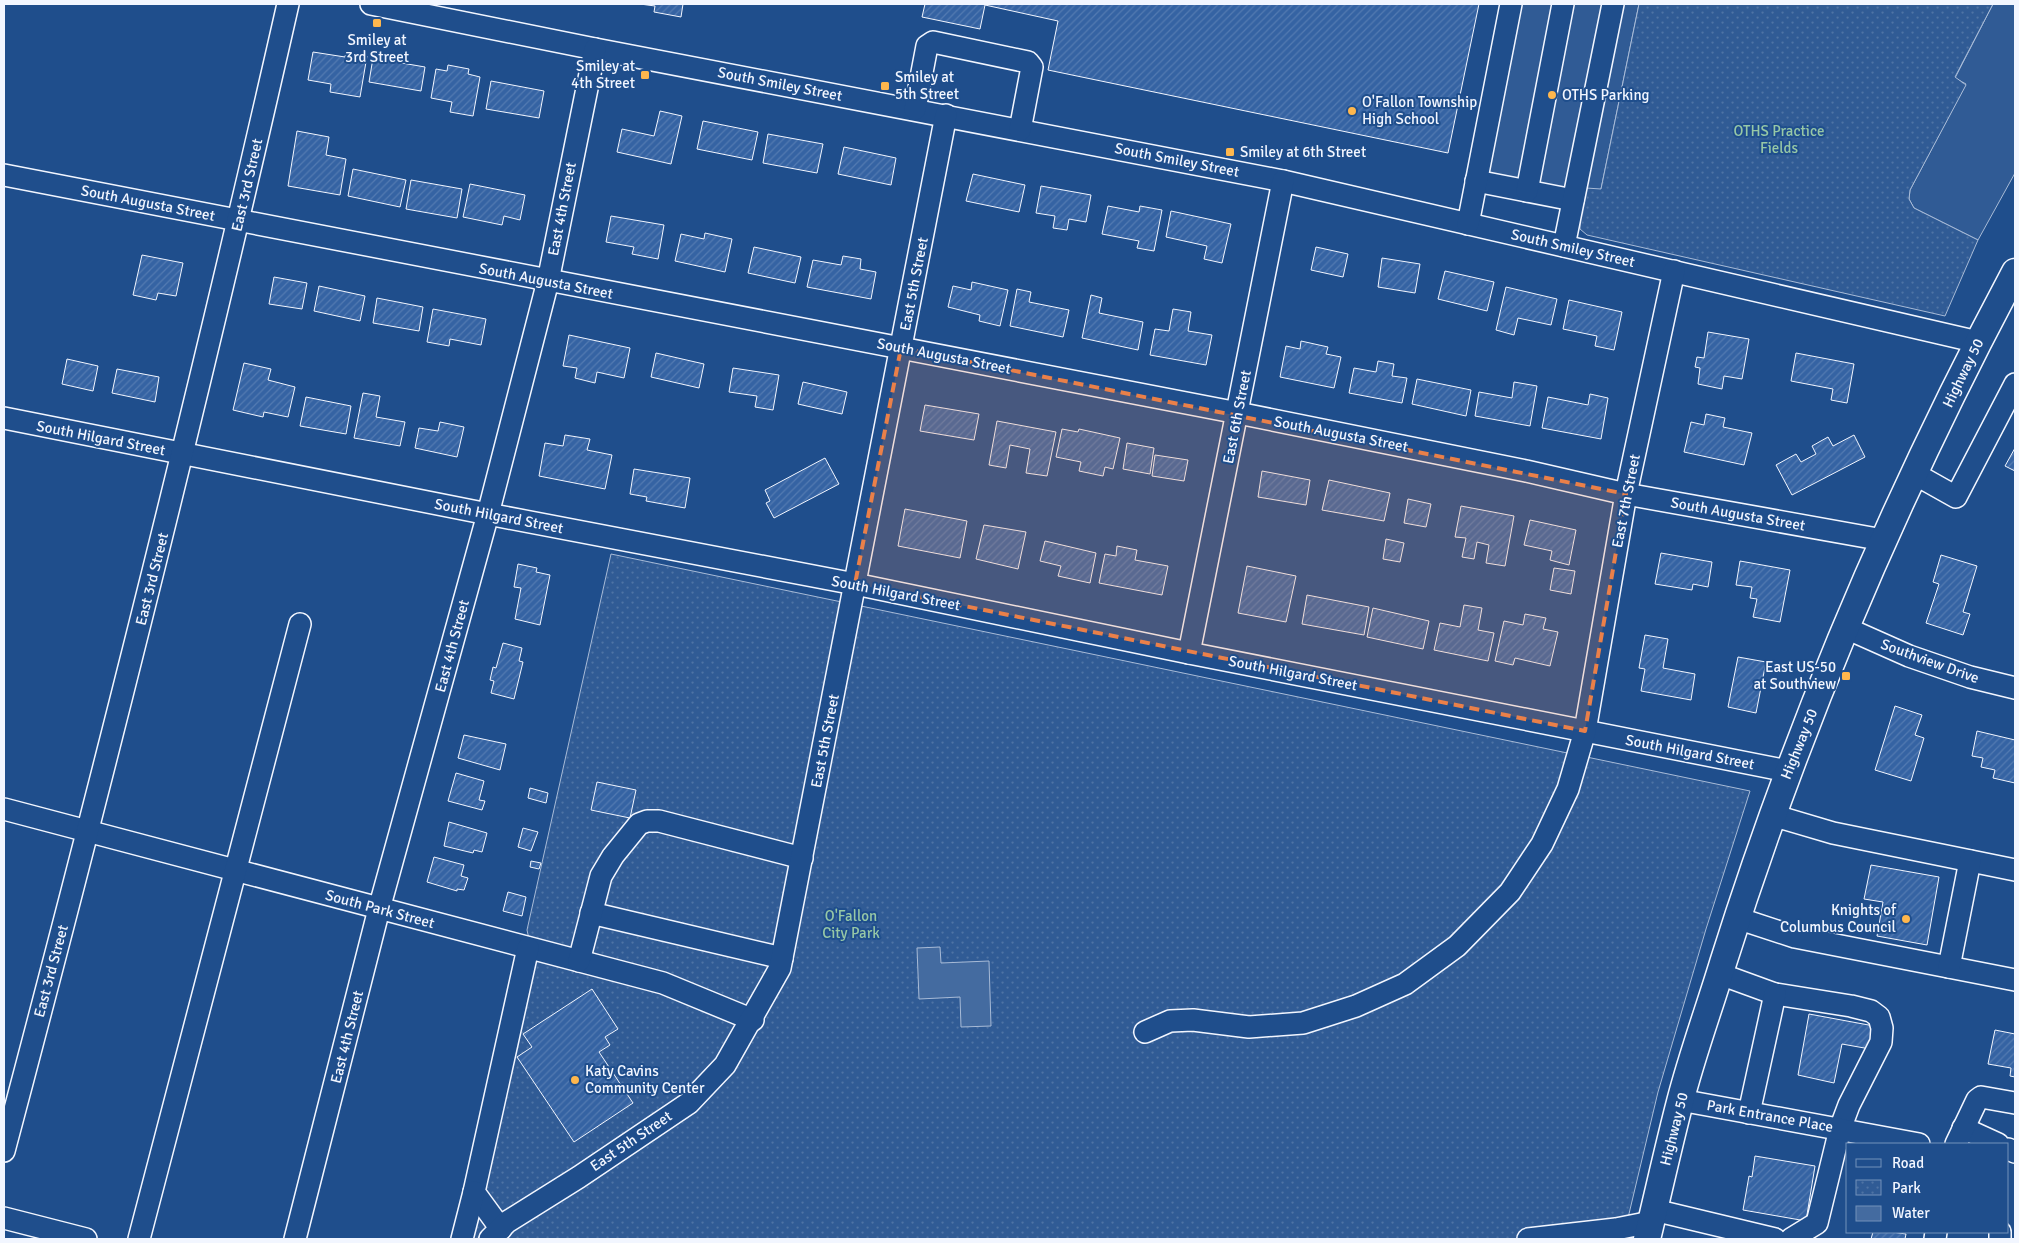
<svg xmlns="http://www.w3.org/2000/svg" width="2019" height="1243" font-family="Signika,sans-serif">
  <defs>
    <pattern id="park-dots" width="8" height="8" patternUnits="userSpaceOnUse" patternTransform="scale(1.25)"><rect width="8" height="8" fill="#305b95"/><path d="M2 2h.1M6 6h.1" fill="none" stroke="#4e73a5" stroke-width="1.8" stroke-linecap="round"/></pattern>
    <pattern id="building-hatch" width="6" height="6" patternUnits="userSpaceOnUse" patternTransform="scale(1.25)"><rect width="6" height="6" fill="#3563a3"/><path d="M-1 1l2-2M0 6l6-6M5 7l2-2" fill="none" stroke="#537ab1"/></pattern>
  </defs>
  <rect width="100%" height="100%" fill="#1f4e8c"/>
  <!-- built -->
  <g fill="#305b95" stroke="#a8bbd7">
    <path d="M1501,4H1639L1601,189L1580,208L1468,187Z"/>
    <path d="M1993,4H2015V173L1978,240L1914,208L1909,199L1910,190L1966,84L1955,78Z"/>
  </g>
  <!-- park -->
  <g fill="url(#park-dots)" stroke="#a8bbd7">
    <path d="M1639,4H1993L1955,77L1966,85L1910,190L1909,199L1914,208L1978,240L1945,316L1587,235L1580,229V208L1586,188L1601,189Z"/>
    <path d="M611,554L1750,791L1706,929L1658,1092L1623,1239H472L535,966L527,930Z"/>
  </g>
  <!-- water -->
  <path fill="#446ba0" stroke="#a8bbd7" d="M940,947L941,963L989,961L991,1026L961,1027L960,997L919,999L917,948Z"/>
  <!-- building -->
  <g fill="url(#building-hatch)" stroke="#f2f6ff">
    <path d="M640,4H683L681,17L654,12L655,6Z"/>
    <path d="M925,4H1479L1448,153L1048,70L1058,21L985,5L980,29L922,17Z"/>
    <path d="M313,52L345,57L346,52L367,56L360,97L330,92L331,84L308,80Z"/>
    <path d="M373,58L425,67L421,91L369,82Z"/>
    <path d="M448,65L469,69L468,74L480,77L473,116L450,112L452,102L431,98L436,69L447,71Z"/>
    <path d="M491,81L544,91L539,118L486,109Z"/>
    <path d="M660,111L682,116L671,164L617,152L622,129L654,136Z"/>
    <path d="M703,121L758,132L752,160L697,149Z"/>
    <path d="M297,131L329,137L326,155L346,159L340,195L288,186Z"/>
    <path d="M768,134L823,144L817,173L763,163Z"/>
    <path d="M844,147L896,158L891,185L838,174Z"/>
    <path d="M353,169L406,180L400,207L348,196Z"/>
    <path d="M973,174L1025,185L1019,212L966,201Z"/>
    <path d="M411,180L462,189L457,218L406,209Z"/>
    <path d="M470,184L525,195L520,220L504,216L502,225L463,217Z"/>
    <path d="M1041,186L1091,195L1086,222L1069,219L1067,230L1053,228L1055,216L1036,213Z"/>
    <path d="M1108,206L1139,212L1140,206L1162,210L1154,251L1137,248L1139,241L1102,234Z"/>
    <path d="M1171,211L1231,224L1222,263L1204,259L1207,246L1166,237Z"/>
    <path d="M611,216L664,225L658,259L632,254L634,247L606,242Z"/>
    <path d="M705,233L732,239L725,272L675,261L681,234L704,239Z"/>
    <path d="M754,247L801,257L795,283L748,273Z"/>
    <path d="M1316,247L1348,254L1343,277L1311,270Z"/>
    <path d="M142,255L183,263L176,296L158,293L156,300L133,295Z"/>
    <path d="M843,256L861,259L860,269L876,272L871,299L807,287L813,260L841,265Z"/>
    <path d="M1382,258L1420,264L1415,293L1378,287Z"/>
    <path d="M1445,271L1494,282L1487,311L1438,299Z"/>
    <path d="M274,277L307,283L302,309L269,304Z"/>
    <path d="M972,282L1008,290L1000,326L979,321L980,315L948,307L953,286L971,290Z"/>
    <path d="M319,286L365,296L360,321L314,311Z"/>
    <path d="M1506,287L1557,299L1551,325L1518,318L1514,335L1496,330Z"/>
    <path d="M1017,289L1031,292L1029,302L1069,310L1063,337L1010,326Z"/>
    <path d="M1091,295L1102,298L1099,313L1143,322L1138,350L1082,338Z"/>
    <path d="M377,298L423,307L419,331L373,323Z"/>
    <path d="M1569,300L1622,312L1614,350L1595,346L1597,336L1563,329Z"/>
    <path d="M433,309L486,319L481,345L450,339L449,346L427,342Z"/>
    <path d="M1173,309L1191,312L1188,331L1212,335L1206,365L1150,355L1155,329L1169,331Z"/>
    <path d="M1708,332L1749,339L1742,379L1724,376L1722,389L1698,384L1700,368L1695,367L1697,357L1704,358Z"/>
    <path d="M569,335L630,348L624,378L597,372L595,383L575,378L577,368L563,366Z"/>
    <path d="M1301,341L1328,347L1326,354L1341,357L1334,388L1280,377L1286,346L1300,349Z"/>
    <path d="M656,353L704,364L699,388L651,377Z"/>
    <path d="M1796,353L1854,364L1847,403L1831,400L1833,389L1791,381Z"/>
    <path d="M67,359L98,366L93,391L62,384Z"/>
    <path d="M1378,361L1394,364L1392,376L1407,378L1402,403L1349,393L1354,368L1376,372Z"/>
    <path d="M244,363L271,369L268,380L295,387L288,417L264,412L263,417L233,410Z"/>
    <path d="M733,368L779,375L773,410L755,407L757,396L729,392Z"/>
    <path d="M117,369L159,377L155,402L112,393Z"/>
    <path d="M1417,379L1471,390L1466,416L1412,404Z"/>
    <path d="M803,382L847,392L842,414L798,404Z"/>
    <path d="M1514,382L1537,386L1530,426L1475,416L1479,392L1512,398Z"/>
    <path d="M363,393L380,396L376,417L405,422L400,446L354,438Z"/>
    <path d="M1590,394L1608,398L1601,439L1542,428L1548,397L1588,405Z"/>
    <path d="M306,397L351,406L346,434L300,426Z"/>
    <path d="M925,405L979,414L974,440L920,431Z"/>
    <path d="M1706,414L1725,418L1723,427L1752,433L1744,465L1684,452L1691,422L1704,425Z"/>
    <path d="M997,421L1056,432L1047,476L1026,473L1030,449L1010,445L1006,468L989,465Z"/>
    <path d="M440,422L464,427L457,457L415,448L419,428L438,431Z"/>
    <path d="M1062,429L1078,432L1079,429L1120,438L1113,469L1105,467L1103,476L1079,471L1081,462L1056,457Z"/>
    <path d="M565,435L590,439L587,450L612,455L605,489L539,476L545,443L563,446Z"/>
    <path d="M1854,435L1865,457L1792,495L1776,465L1796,454L1801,462L1816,454L1812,446L1828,437L1833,446Z"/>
    <path d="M1127,443L1154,448L1150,474L1123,469Z"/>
    <path d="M2015,448V471L2005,466Z"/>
    <path d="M1155,455L1188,460L1184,481L1152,476Z"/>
    <path d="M825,458L839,484L774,518L766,503L770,501L765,490Z"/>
    <path d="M634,469L690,478L685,508L646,501L647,497L630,494Z"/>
    <path d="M1262,471L1310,480L1306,505L1258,497Z"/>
    <path d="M1329,480L1390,493L1384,521L1322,510Z"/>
    <path d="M1408,499L1431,504L1426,527L1404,523Z"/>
    <path d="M1461,506L1514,516L1505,566L1486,563L1489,545L1477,542L1474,559L1462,557L1466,538L1455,537Z"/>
    <path d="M905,509L967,521L960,558L898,546Z"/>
    <path d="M1530,520L1576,530L1569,565L1550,560L1552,551L1524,545Z"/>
    <path d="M984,525L1026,532L1018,569L976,559Z"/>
    <path d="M1386,539L1404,543L1400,562L1383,559Z"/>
    <path d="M1045,541L1096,553L1090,583L1058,576L1061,566L1040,561Z"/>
    <path d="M1117,546L1137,550L1135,560L1168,566L1162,595L1099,583L1105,554L1116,556Z"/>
    <path d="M1661,553L1712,562L1708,587L1693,584L1692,590L1655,584Z"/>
    <path d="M1941,555L1977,566L1963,612L1970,614L1963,635L1926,623L1939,584L1933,582Z"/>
    <path d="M1740,561L1790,570L1780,622L1753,617L1757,599L1750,598L1752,587L1736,585Z"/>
    <path d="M518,564L537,568L536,572L550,575L540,625L515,619L521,588L514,587Z"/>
    <path d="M1247,566L1296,576L1286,622L1238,613Z"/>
    <path d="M1554,568L1575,571L1571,594L1550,590Z"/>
    <path d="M1307,595L1369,607L1364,635L1302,624Z"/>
    <path d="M1464,605L1482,608L1478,630L1494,633L1488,661L1434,650L1440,623L1460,627Z"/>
    <path d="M1373,608L1429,621L1423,649L1367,637Z"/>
    <path d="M1525,614L1546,618L1543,629L1558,632L1550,666L1515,658L1513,665L1495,661L1504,621L1523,625Z"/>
    <path d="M1645,635L1668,639L1663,668L1695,674L1691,700L1641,691L1645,669L1639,668Z"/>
    <path d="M503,643L522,648L519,661L523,662L514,699L491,693L494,681L490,680L493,667L496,668Z"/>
    <path d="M1738,657L1766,662L1756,713L1728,707Z"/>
    <path d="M1895,706L1922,715L1915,735L1924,738L1911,781L1875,770Z"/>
    <path d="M1977,731L2015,740V783L1993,778L1995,770L1981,767L1983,758L1972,756Z"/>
    <path d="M464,735L506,744L500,770L458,758Z"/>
    <path d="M456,773L484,781L479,800L485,801L482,810L448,801Z"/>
    <path d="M597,782L636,790L630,818L591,810Z"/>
    <path d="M530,788L548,793L546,803L528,798Z"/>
    <path d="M449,822L487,833L482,852L474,850L473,853L444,846Z"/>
    <path d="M523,828L538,832L531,851L518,847Z"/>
    <path d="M434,857L464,865L461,876L468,878L464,890L457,889V891L427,882Z"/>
    <path d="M531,861L541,863L539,869L530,867Z"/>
    <path d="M1871,865L1939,877L1927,945L1877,936L1883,902L1864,899Z"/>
    <path d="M508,892L526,897L522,916L503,911Z"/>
    <path d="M592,989L618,1029L605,1037L610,1045L599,1052L633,1103L574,1142L517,1057L532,1047L523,1034Z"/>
    <path d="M1809,1014L1874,1026L1870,1049L1842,1044L1834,1083L1798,1075Z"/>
    <path d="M1995,1030L2015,1034V1077L2010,1076L2011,1068L1988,1064Z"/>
    <path d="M1755,1156L1815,1166L1806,1221L1743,1210L1749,1176L1752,1177Z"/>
    <path d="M1873,1232H1892L1906,1234L1905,1239H1871Z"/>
  </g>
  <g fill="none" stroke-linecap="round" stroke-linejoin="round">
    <defs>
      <g id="minor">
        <path d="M371,4L595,49L1283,181L1978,342"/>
        <path d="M915,109L927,46L933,42L1028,62L1032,67L1020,130"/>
        <path d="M4,175L1238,413L1526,471L1626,494L1883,540"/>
        <path d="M1476,181L1573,200"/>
        <path d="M1527,191L1563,4"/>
        <path d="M1468,224L1511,4"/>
        <path d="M1564,246L1613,4"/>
        <path d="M4,418L488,514L855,584L1189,653L1788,771"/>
        <path d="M1915,474L1956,497L2015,384"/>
        <path d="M1846,628L1909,656L1970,677L2015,688"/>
        <path d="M1189,653L1283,181"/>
        <path d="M4,809L663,983L753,1020"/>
        <path d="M1772,815L1833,833L2015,870"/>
        <path d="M591,913L782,958"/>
        <path d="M1737,918L1795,937L2015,980"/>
        <path d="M579,961L601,876L613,856L639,824L647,821H659L802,858"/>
        <path d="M1949,967L1970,861"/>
        <path d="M1720,974L1775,994L1851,1006L1871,1011L1879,1017L1882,1028L1881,1042L1849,1105L1840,1129L1817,1223L1791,1239"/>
        <path d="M1145,1032L1170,1021L1193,1020L1249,1027L1303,1023L1356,1006L1405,984L1457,946L1510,892L1542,844L1568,789L1585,731L1626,494L1674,271"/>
        <path d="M1680,1100L1919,1144"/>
        <path d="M1749,1113L1775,994"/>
        <path d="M1963,1128L1998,1144"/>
        <path d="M1956,1144L1977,1100L1981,1097L2015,1103"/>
        <path d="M2008,1149L2015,1152"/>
        <path d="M4,1151C105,770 201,388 288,4"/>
        <path d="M1654,1210L1775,1239"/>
        <path d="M4,1218L86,1239"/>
        <path d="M501,1229L474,1192L528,948"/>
        <path d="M2000,1232V1239"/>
        <path d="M139,1239L300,624"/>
        <path d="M295,1239L379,909L488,514L548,281L595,49"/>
        <path d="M462,1239L474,1192"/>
        <path d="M490,1239L507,1222L579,1177L689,1103L725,1065L780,968L946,115"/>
        <path d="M1528,1239L1616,1229L1651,1222"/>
        <path d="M1935,1239L1936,1232"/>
      </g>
      <path id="major" d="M1647,1239C1658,1194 1668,1148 1680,1102C1692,1055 1709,1009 1723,963C1798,724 1897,493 2015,272"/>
    </defs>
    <!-- minor casing -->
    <use href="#minor" stroke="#f2f6ff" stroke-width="24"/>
    <!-- major casing -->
    <use href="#major" stroke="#f2f6ff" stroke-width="29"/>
    <!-- minor -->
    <use href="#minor" stroke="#1f4e8c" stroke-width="21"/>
    <!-- major -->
    <use href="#major" stroke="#1f4e8c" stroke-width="26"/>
  </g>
  <!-- marked area -->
  <path fill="#ea8049" fill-opacity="0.2" stroke="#ea8049" stroke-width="4" stroke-dasharray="10 6" stroke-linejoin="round" d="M901,348L1626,494L1585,731L855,584Z"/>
  <!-- markers -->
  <g fill="#ffb74d" stroke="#1f4e8c" stroke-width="2">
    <rect x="372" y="18" width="10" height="10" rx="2.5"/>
    <rect x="640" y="70" width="10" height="10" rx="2.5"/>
    <rect x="880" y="81" width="10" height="10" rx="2.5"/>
    <circle cx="1552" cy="95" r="5"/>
    <circle cx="1352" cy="111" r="5"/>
    <rect x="1225" y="147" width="10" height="10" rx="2.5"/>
    <rect x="1841" y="671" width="10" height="10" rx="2.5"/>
    <circle cx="1906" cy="919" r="5"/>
    <circle cx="575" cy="1080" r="5"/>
  </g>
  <g text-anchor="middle" stroke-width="4" stroke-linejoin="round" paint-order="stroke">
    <!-- poi labels -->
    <g font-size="15" fill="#f2f6ff" stroke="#1f4e8c" text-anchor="start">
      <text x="377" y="45" text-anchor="middle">Smiley at<tspan x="377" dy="17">3rd Street</tspan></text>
      <text x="635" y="71" text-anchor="end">Smiley at<tspan x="635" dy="17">4th Street</tspan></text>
      <text x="895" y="82">Smiley at<tspan x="895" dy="17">5th Street</tspan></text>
      <text x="1562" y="100">OTHS Parking</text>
      <text x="1362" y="107">O'Fallon Township<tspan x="1362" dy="17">High School</tspan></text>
      <text x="1240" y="157">Smiley at 6th Street</text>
      <text x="1836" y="672" text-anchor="end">East US-50<tspan x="1836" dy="17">at Southview</tspan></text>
      <text x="1896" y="915" text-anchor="end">Knights of<tspan x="1896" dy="17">Columbus Council</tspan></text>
      <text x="585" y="1076">Katy Cavins<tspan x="585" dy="17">Community Center</tspan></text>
    </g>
    <!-- street labels -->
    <g font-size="15" fill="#f2f6ff" stroke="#1f4e8c">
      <text transform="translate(780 84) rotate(11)" y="5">South Smiley Street</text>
      <text transform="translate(1177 160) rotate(11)" y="5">South Smiley Street</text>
      <text transform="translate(247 185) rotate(-77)" y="5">East 3rd Street</text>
      <text transform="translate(148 203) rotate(11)" y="5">South Augusta Street</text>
      <text transform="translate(562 209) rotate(-79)" y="5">East 4th Street</text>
      <text transform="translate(1573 248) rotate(13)" y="5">South Smiley Street</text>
      <text transform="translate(546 281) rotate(11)" y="5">South Augusta Street</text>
      <text transform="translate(914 284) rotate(-79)" y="5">East 5th Street</text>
      <text transform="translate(944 356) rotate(11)" y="5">South Augusta Street</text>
      <text transform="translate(1963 373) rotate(-64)" y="5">Highway 50</text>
      <text transform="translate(1237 417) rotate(-79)" y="5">East 6th Street</text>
      <text transform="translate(1341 434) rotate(11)" y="5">South Augusta Street</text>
      <text transform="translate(101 438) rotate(11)" y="5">South Hilgard Street</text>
      <text transform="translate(1626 501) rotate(-79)" y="5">East 7th Street</text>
      <text transform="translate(1738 514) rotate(10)" y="5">South Augusta Street</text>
      <text transform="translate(499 516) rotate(11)" y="5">South Hilgard Street</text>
      <text transform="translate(152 579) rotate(-76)" y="5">East 3rd Street</text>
      <text transform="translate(896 593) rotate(11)" y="5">South Hilgard Street</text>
      <text transform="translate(452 646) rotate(-75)" y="5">East 4th Street</text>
      <text transform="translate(1930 661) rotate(20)" y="5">Southview Drive</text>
      <text transform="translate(1293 673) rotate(11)" y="5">South Hilgard Street</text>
      <text transform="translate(825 741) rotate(-79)" y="5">East 5th Street</text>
      <text transform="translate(1799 744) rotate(-68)" y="5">Highway 50</text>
      <text transform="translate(1690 752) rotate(11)" y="5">South Hilgard Street</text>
      <text transform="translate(380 909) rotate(15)" y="5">South Park Street</text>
      <text transform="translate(51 971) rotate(-75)" y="5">East 3rd Street</text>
      <text transform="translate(347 1037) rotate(-76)" y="5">East 4th Street</text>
      <text transform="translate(1770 1116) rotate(10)" y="5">Park Entrance Place</text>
      <text transform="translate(1674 1129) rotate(-76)" y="5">Highway 50</text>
      <text transform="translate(631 1141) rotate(-34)" y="5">East 5th Street</text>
    </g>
    <!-- park labels -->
    <g font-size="15" fill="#97c8a6" stroke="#1f4e8c">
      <text x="1779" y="136">OTHS Practice<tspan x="1779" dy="17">Fields</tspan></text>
      <text x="851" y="921">O'Fallon<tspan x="851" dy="17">City Park</tspan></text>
    </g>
  </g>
  <!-- border -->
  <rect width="2019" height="1243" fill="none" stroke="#f2f6ff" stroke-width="10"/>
  <!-- legend -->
  <rect x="1846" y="1143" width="162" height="90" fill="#1f4e8c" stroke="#7391ba"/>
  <rect x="1856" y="1159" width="25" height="8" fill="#1f4e8c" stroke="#7391ba"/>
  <text x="1892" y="1168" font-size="15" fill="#f2f6ff">Road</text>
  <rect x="1856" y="1180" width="25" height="15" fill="url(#park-dots)" stroke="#7391ba"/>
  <text x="1892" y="1193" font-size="15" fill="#f2f6ff">Park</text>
  <rect x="1856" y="1206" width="25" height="15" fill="#446ba0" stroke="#7391ba"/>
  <text x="1892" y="1218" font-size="15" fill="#f2f6ff">Water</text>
</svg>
